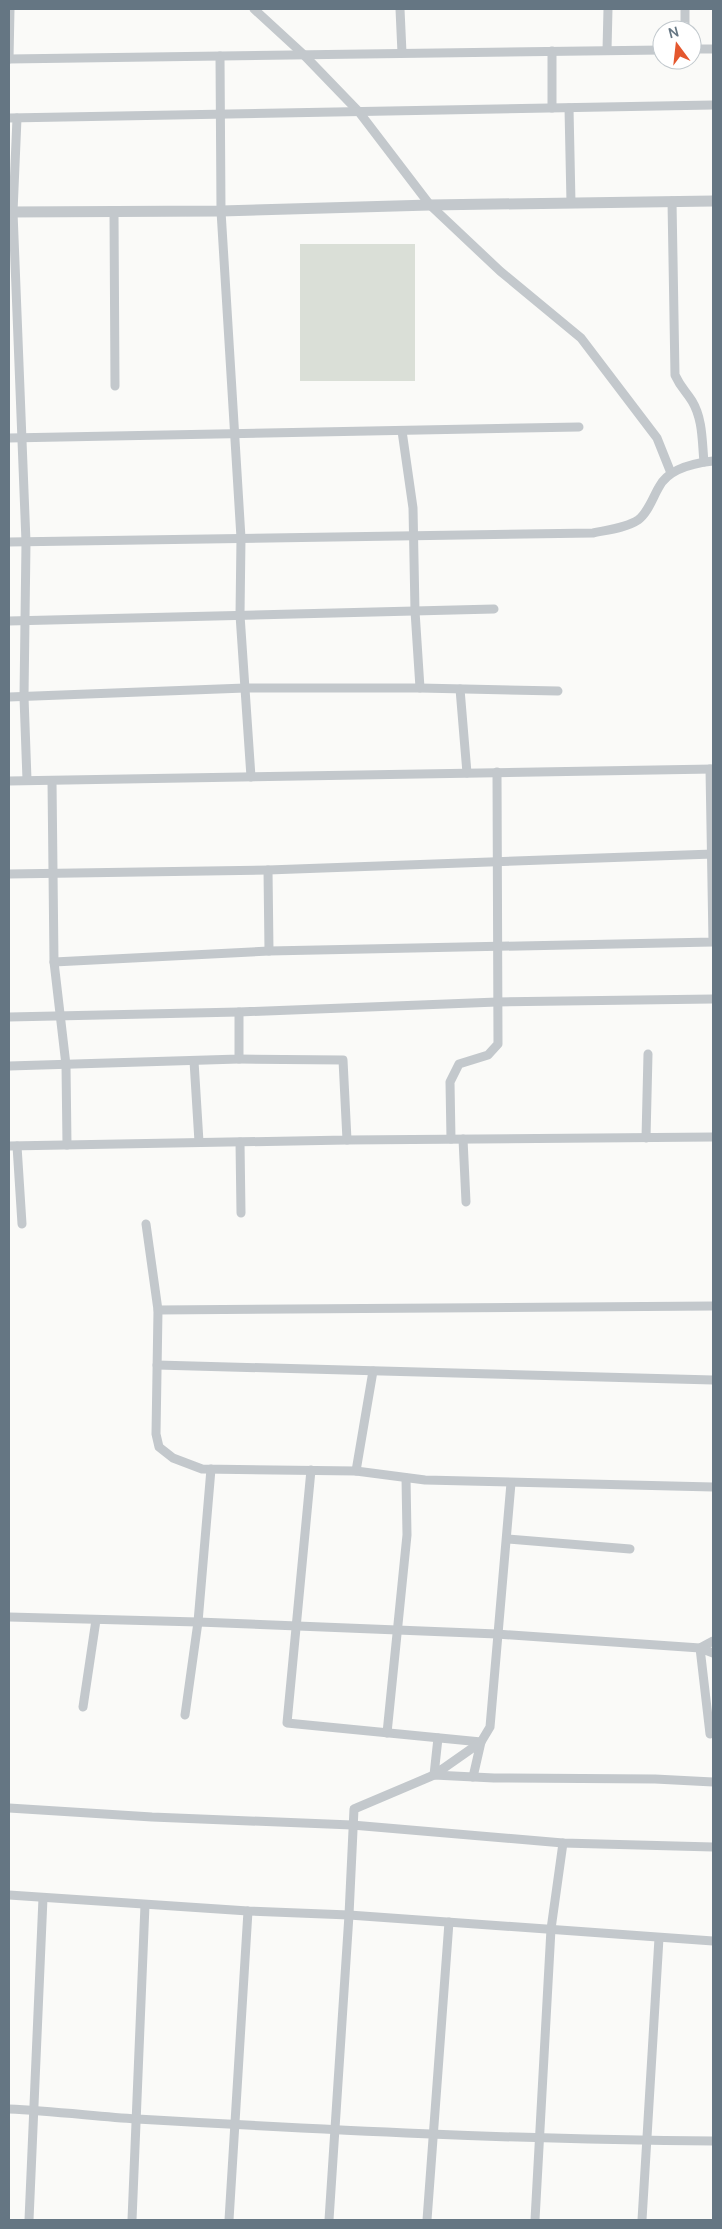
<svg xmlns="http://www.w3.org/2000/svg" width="722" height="2229" font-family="Manrope,sans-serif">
  <rect width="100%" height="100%" fill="#fafaf8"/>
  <!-- garden -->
  <rect fill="#dadfd7" x="300" y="244" width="115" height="137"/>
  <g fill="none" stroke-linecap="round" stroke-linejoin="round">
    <!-- minor -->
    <g stroke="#c3c8cc" stroke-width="9">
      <path d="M254,9L303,54L359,112L430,205L500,271L581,338L657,438L671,473"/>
      <path d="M400,9L402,53"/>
      <path d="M685,30V9"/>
      <path d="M692,49H713"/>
      <path d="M607,50L608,9"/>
      <path d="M552,51V108"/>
      <path d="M220,56L221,211L241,538L240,615L251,777"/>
      <path d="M9,59L662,50"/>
      <path d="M9,59L10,9"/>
      <path d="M569,108L571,203"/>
      <path d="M9,118L713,105"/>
      <path d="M17,118L13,212L26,542L24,697L27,780"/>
      <path d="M672,201L675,375C681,388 685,390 692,401C703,419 702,442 704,462"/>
      <path d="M114,212L115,386"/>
      <path d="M402,431L413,508L415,611L420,688"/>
      <path d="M9,438L579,427"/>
      <path d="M9,542L593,533C607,530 626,528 638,520C648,513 653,497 659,487C668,469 695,463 713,461"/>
      <path d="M9,621L494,609"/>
      <path d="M460,689L467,773"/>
      <path d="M9,697L245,688H420L558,691"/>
      <path d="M9,781L713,769"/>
      <path d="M52,781L54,962L66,1065L67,1145"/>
      <path d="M268,870L269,951"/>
      <path d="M9,874L268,870L713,854"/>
      <path d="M54,962L269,951L713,942L710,769"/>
      <path d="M9,1017L239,1012L497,1002L713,999"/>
      <path d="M194,1061L199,1142"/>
      <path d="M9,1066L239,1059V1012"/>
      <path d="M646,1138L648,1054"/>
      <path d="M451,1139L450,1082L459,1064L488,1055L498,1044L497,772"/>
      <path d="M463,1139L466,1202"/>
      <path d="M347,1140L713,1137"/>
      <path d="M240,1142L241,1213"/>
      <path d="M9,1146L347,1140L343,1060L239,1059"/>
      <path d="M17,1146L22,1224"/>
      <path d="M146,1224L158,1310L156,1434L159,1447L173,1458L202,1469L356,1471L425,1480L713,1487"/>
      <path d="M158,1310L713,1306"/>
      <path d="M157,1365L713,1380"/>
      <path d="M311,1470L287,1723L481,1742L473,1777"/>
      <path d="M356,1471L373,1371"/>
      <path d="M507,1539L630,1549"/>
      <path d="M9,1617L198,1622L497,1634L700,1648L713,1641"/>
      <path d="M83,1707L96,1620"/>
      <path d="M185,1715L198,1622L211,1469"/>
      <path d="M387,1733L407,1535L406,1478"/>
      <path d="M710,1734L700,1648L713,1653"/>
      <path d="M438,1738L434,1775L481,1742L490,1727L511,1483"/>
      <path d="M9,1808L152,1817L352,1825L563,1843L713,1847"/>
      <path d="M9,1895L248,1911L349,1915L713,1941"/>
      <path d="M9,2109C51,2111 94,2116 137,2119C328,2130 521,2140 713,2141"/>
      <path d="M29,2220L43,1898"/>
      <path d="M132,2220L145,1905"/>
      <path d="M229,2220L248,1911"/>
      <path d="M329,2220L349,1915L354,1809L434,1775L494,1778L655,1779L713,1782"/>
      <path d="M427,2220L449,1922"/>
      <path d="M535,2220L551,1929L563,1843"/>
      <path d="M642,2220L659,1938"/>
    </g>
    <!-- tertiary -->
    <path stroke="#c3c8cc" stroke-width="11" d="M9,212L221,211L430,205L713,201"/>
  </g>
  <!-- border -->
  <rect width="722" height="2229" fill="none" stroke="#657683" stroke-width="20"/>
  <!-- north arrow -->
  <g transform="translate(677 45) rotate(345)"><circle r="24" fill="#ffffff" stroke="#c1c8cd"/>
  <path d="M0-4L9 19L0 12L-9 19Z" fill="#e4572e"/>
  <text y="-8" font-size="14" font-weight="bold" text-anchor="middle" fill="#657683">N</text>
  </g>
</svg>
